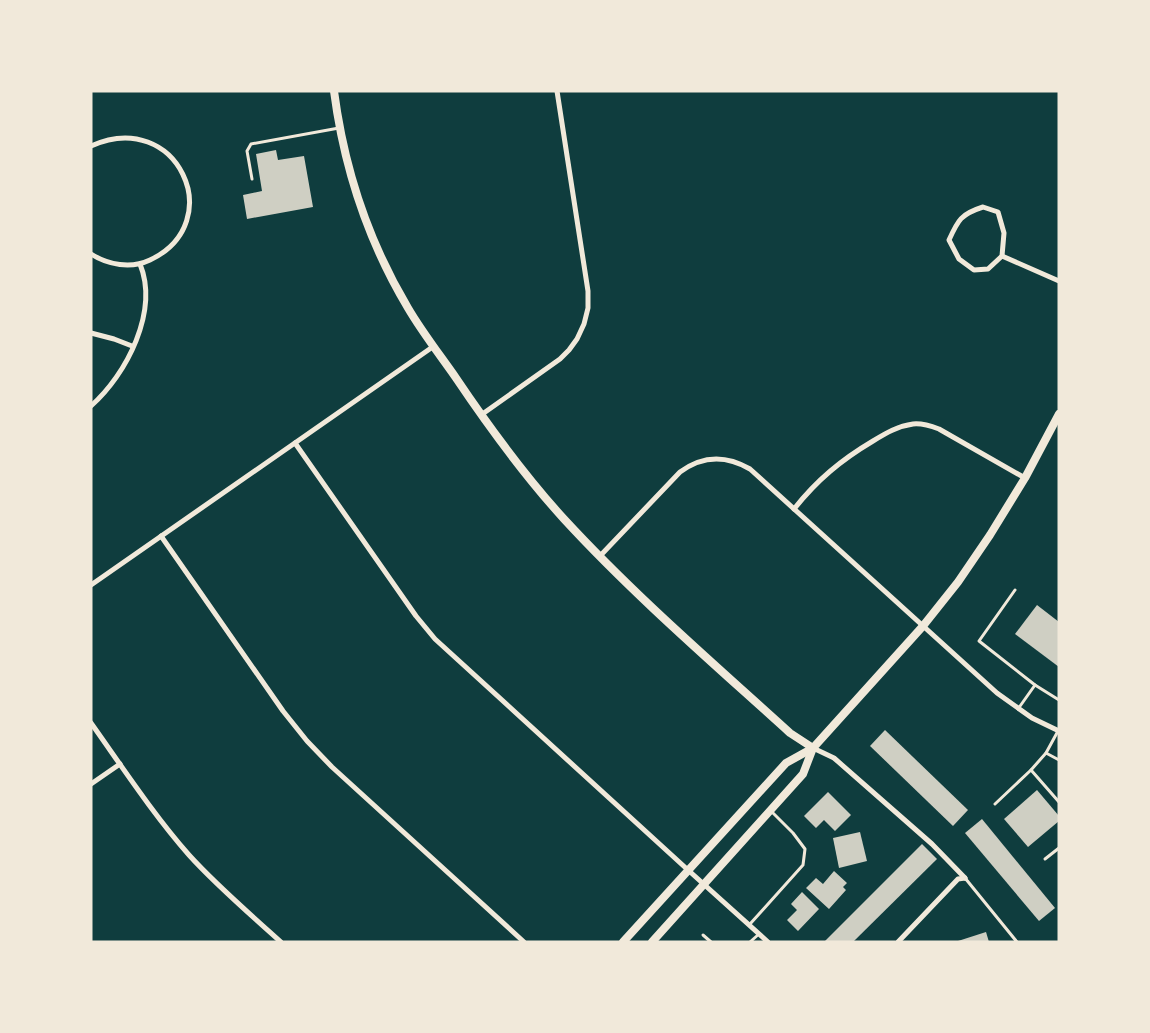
<svg xmlns="http://www.w3.org/2000/svg" width="1150" height="1033" font-family="'Golos Text',sans-serif">
  <rect width="100%" height="100%" fill="#0f3d3e"/>
  <!-- building -->
  <g fill="#cfcfc3">
    <path d="M276,150L278,160L304,156L313,207L247,219L243,195L262,191L256,154Z"/>
    <path d="M1037,605L1059,622V667L1015,634Z"/>
    <path d="M885,730L968,810L953,826L870,746Z"/>
    <path d="M1037,790L1059,816V821L1028,847L1004,819Z"/>
    <path d="M828,792L851,815L835,831L824,820L816,828L804,816Z"/>
    <path d="M982,819L1055,908L1039,921L965,833Z"/>
    <path d="M860,832L867,861L839,868L833,838Z"/>
    <path d="M922,844L937,859L853,942H824Z"/>
    <path d="M834,871L847,883L843,887L846,890L829,909L806,888L816,878L823,884Z"/>
    <path d="M802,892L819,909L798,931L787,920L797,910L791,904Z"/>
    <path d="M986,932L989,942H958V941Z"/>
  </g>
  <g fill="none" stroke-linecap="round" stroke-linejoin="round">
    <!-- service -->
    <g stroke="#f1e9da" stroke-width="3">
      <path d="M252,179L247,151L251,144L339,128"/>
      <path d="M1015,590L979,641L1035,685"/>
      <path d="M1018,709L1035,685L1059,700"/>
      <path d="M1046,753L1059,760"/>
      <path d="M1031,770L1059,802"/>
      <path d="M995,804L1031,770L1046,753L1058,731"/>
      <path d="M1045,859L1059,848"/>
      <path d="M965,878L1017,942"/>
      <path d="M750,924L803,865L805,849L793,833L771,811"/>
      <path d="M703,935L711,942"/>
      <path d="M750,942L759,934"/>
    </g>
    <!-- minor -->
    <g stroke="#f1e9da" stroke-width="5">
      <path d="M91,146C177,107 230,222 150,260C131,269 108,265 91,254"/>
      <path d="M983,207L998,212L1004,233L1002,256L988,269L974,270L959,259L949,240C958,220 961,214 983,207Z"/>
      <path d="M1002,256L1059,281"/>
      <path d="M91,333L114,339L132,346"/>
      <path d="M91,406C127,374 159,311 140,264"/>
      <path d="M481,415L560,359L569,350L577,339L584,324L588,308V291L557,91"/>
      <path d="M295,443L416,616L435,639L688,870L768,942"/>
      <path d="M794,509C817,480 841,460 873,441C886,433 898,426 913,424C922,423 931,426 939,429L1025,478"/>
      <path d="M161,536L283,711L307,741L332,767L524,942"/>
      <path d="M600,556L680,472C703,455 726,455 750,469L997,693L1032,718L1059,731"/>
      <path d="M91,585L434,346"/>
      <path d="M91,723C123,768 153,814 189,855C217,886 250,914 281,942"/>
      <path d="M813,748L834,758L932,844L965,878"/>
      <path d="M91,784L120,764"/>
      <path d="M898,942L958,879L965,878"/>
    </g>
    <!-- secondary -->
    <g stroke="#f1e9da" stroke-width="8">
      <path d="M334,91C344,168 368,241 408,308C422,332 440,355 456,378C489,427 524,475 564,519C634,595 713,663 790,733L813,748"/>
      <path d="M623,942L786,763L813,748L923,626L958,582L990,535L1025,478L1059,414"/>
      <path d="M652,942L803,774L813,748"/>
    </g>
  </g>
  <!-- border -->
  <rect width="1150" height="1033" fill="none" stroke="#f1e9da" stroke-width="185"/>
</svg>
